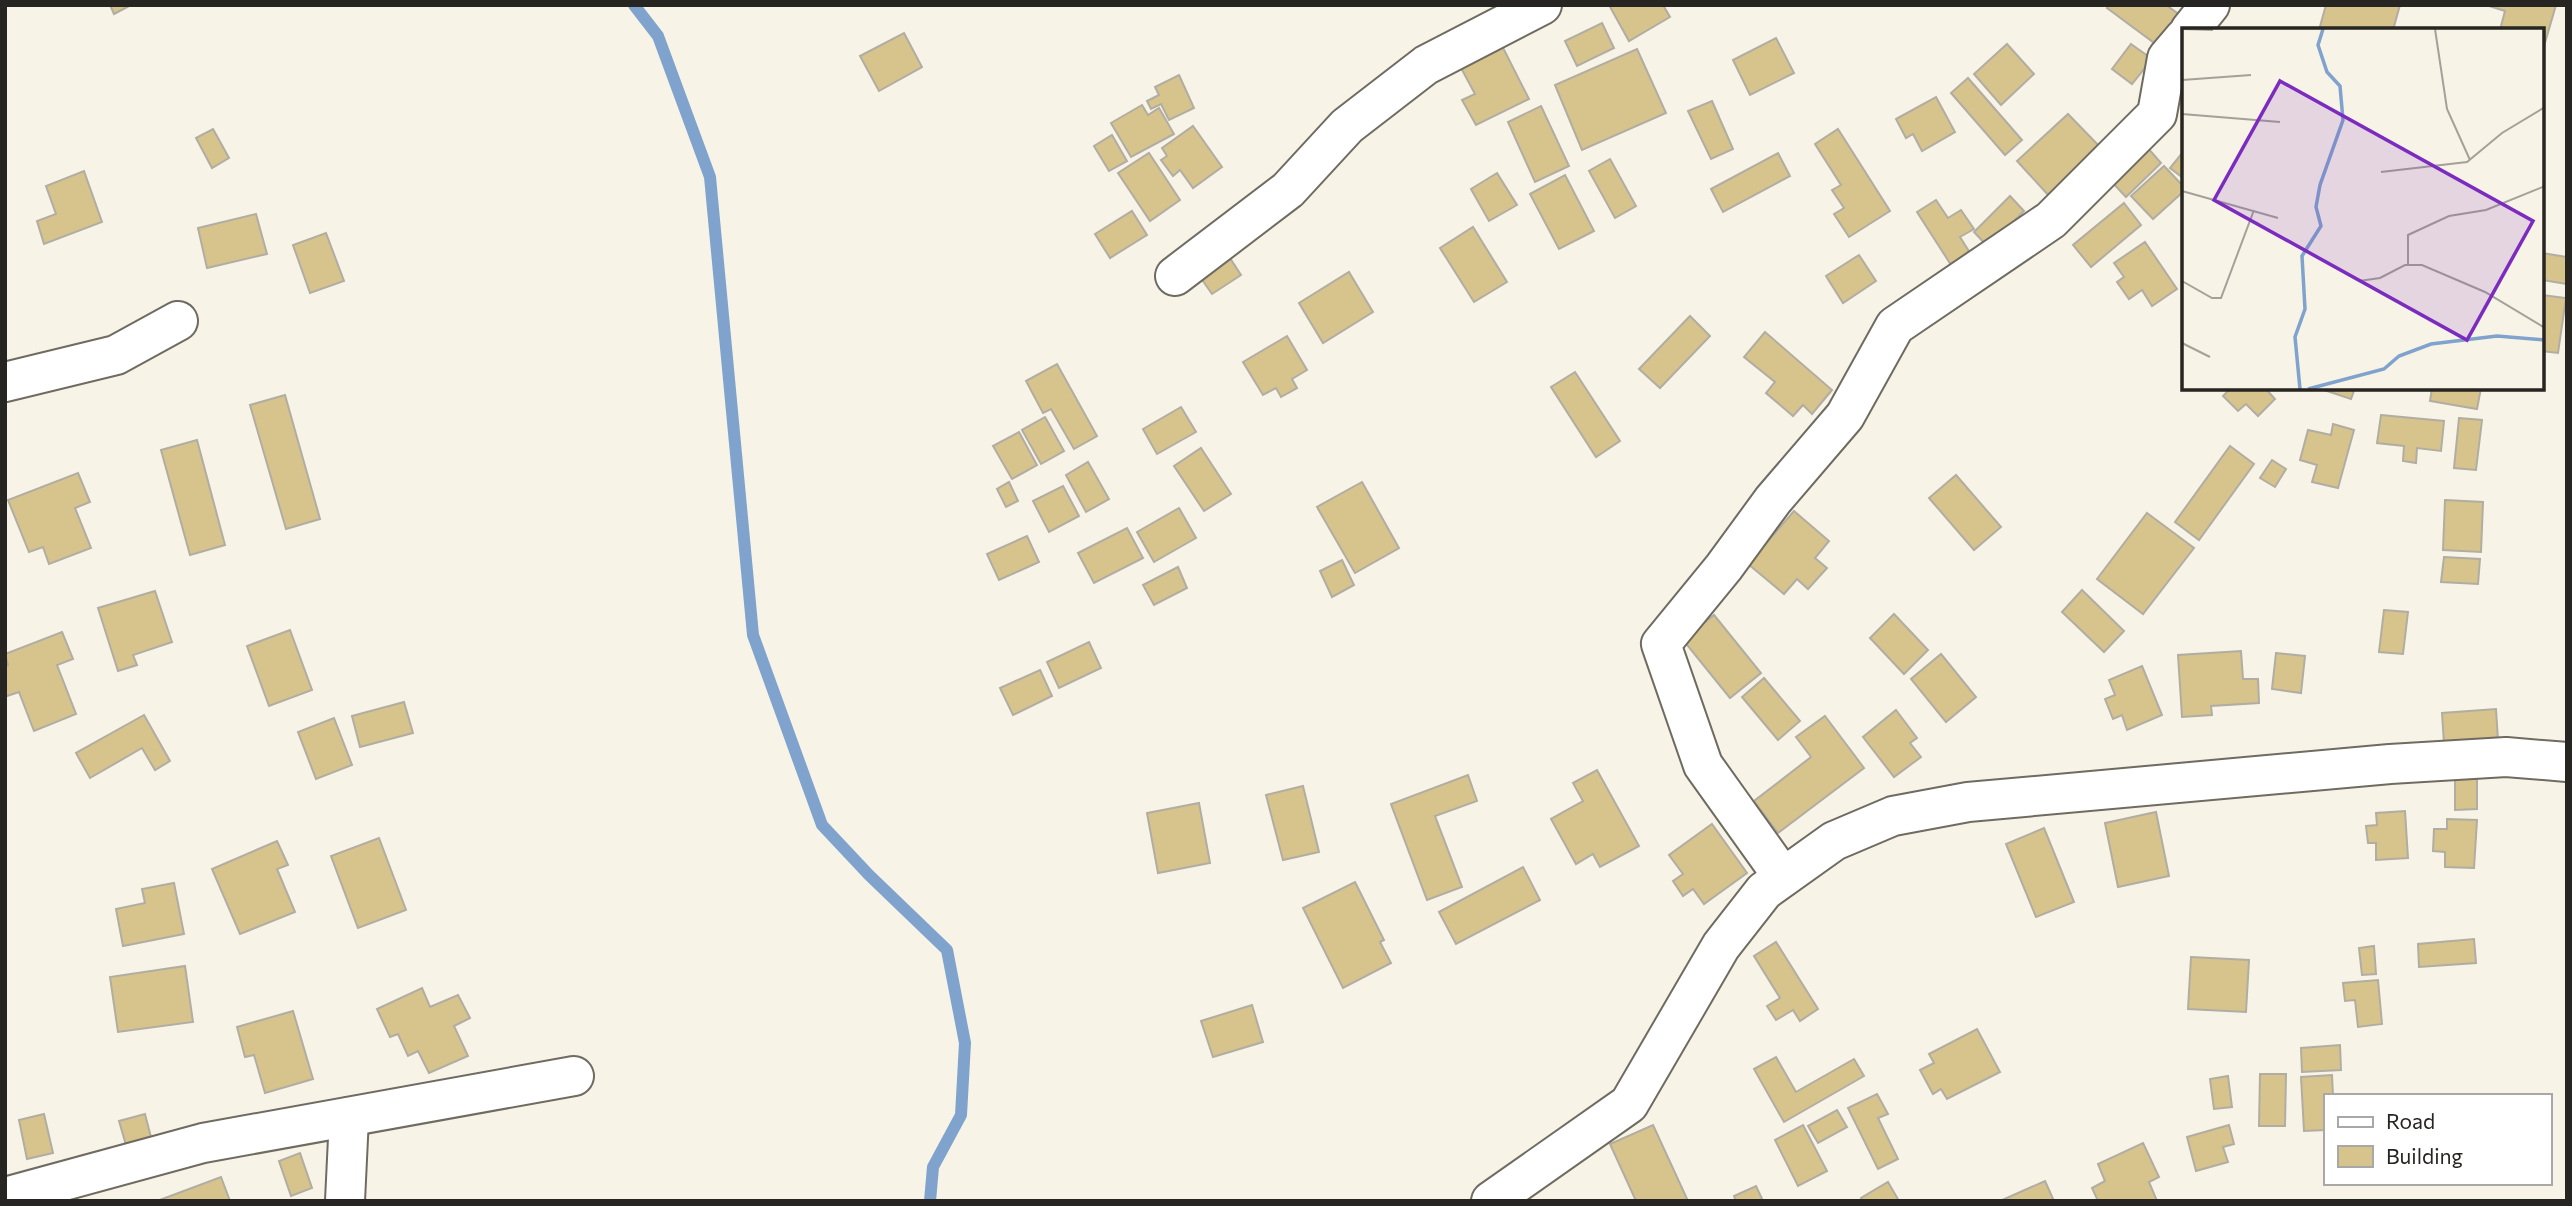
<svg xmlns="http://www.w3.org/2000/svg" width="2572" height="1206" font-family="Commissioner,sans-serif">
  <rect width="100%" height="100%" fill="#f7f3e7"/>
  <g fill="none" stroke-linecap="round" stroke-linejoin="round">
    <!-- stream -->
    <path stroke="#7fa3cd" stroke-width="12" d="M634,5L658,36L710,177L753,635L822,825L869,875L947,950L965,1043L961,1115L933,1167L930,1201"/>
  </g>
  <!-- building -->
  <g fill="#d7c48d" stroke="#b1ada2" stroke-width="2">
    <path d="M110,5H131L114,14Z"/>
    <path d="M1609,5H1663L1670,17L1629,41Z"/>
    <path d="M2109,5H2166L2180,15L2157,45L2107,8Z"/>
    <path d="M2326,5H2400L2393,30H2319Z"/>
    <path d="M2486,5H2556L2542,53V30H2500L2505,11Z"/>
    <path d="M1602,23L1614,48L1577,66L1565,41Z"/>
    <path d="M1495,32L1529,99L1476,125L1462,100L1475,94L1453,53Z"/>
    <path d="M904,33L922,67L879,91L860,56Z"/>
    <path d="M1776,38L1794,73L1750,95L1733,60Z"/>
    <path d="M2007,44L2034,74L2001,105L1974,74Z"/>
    <path d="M2131,44L2152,59L2132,84L2112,69Z"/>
    <path d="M1637,49L1666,113L1582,150L1555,85Z"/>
    <path d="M1179,75L1194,108L1169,120L1161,104L1151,109L1147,101L1159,95L1155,87Z"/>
    <path d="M1968,78L2022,140L2005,155L1951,93Z"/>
    <path d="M1936,97L1955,132L1922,151L1913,134L1906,138L1896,119Z"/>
    <path d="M1712,101L1733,149L1711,159L1688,111Z"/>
    <path d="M1142,105L1148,115L1159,108L1174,134L1131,157L1111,123Z"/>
    <path d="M1541,106L1569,166L1535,182L1508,122Z"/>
    <path d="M2068,114L2102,149L2050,197L2017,161Z"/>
    <path d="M1193,126L1222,167L1193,188L1180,170L1173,176L1161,160L1167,156L1162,148Z"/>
    <path d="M213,129L229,158L212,168L196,138Z"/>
    <path d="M1838,129L1890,211L1849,237L1834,214L1844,208L1832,190L1841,185L1815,144Z"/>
    <path d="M1112,135L1127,161L1109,171L1094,146Z"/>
    <path d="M2146,146L2161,163L2126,197L2110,180Z"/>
    <path d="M2183,152L2184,177L2183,178L2170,168Z"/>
    <path d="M1149,153L1180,200L1150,221L1118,173Z"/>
    <path d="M1778,153L1790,176L1723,212L1711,189Z"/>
    <path d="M1610,159L1636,206L1615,218L1589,171Z"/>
    <path d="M2164,166L2184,187V191L2153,219L2131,196Z"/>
    <path d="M84,171L102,222L44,244L37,221L56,214L46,186Z"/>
    <path d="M1497,173L1517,205L1489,221L1471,189Z"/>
    <path d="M1565,175L1594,231L1559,249L1530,194Z"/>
    <path d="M2010,196L2024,211L1988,247L1974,232Z"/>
    <path d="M1936,200L1948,218L1961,210L1974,229L1960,237L1972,256L1953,268L1917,212Z"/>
    <path d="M2124,203L2141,225L2091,267L2073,245Z"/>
    <path d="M1132,211L1147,235L1110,258L1095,234Z"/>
    <path d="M256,214L267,254L207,268L198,228Z"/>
    <path d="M1473,227L1507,282L1474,302L1440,248Z"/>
    <path d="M326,233L344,281L310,293L293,245Z"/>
    <path d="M1215,235L1241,275L1212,294L1198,274Z"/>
    <path d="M2145,242L2177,289L2152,306L2142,290L2129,299L2117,282L2124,277L2114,263Z"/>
    <path d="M2542,253L2567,257V284L2542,280Z"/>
    <path d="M1859,255L1876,281L1843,303L1826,276Z"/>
    <path d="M1349,272L1373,312L1323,343L1299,303Z"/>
    <path d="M2542,295L2566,298L2558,353L2542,351Z"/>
    <path d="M1690,316L1710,336L1660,388L1639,369Z"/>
    <path d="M1765,332L1832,390L1812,414L1803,405L1793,416L1766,393L1775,382L1744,357Z"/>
    <path d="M1287,336L1307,370L1292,379L1297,388L1281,397L1276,388L1263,395L1243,362Z"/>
    <path d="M1057,364L1097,436L1074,449L1051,409L1043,413L1026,381Z"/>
    <path d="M1575,372L1620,441L1596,457L1551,387Z"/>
    <path d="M2227,388H2265L2275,399L2258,416L2246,404L2238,411L2223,396L2229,390Z"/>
    <path d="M2318,388H2355L2351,399Z"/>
    <path d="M2432,388H2481L2477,409L2430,401Z"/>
    <path d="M285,395L320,519L286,529L250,405Z"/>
    <path d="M1181,407L1196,432L1157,454L1143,429Z"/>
    <path d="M2381,415L2444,421L2441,451L2417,448L2416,463L2403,461L2404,446L2377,443Z"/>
    <path d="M1045,417L1064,451L1041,464L1022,430Z"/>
    <path d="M2459,418L2482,420L2476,470L2454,468Z"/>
    <path d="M2333,424L2354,430L2338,488L2312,482L2317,465L2300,460L2308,430L2331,435Z"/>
    <path d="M1019,432L1037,465L1012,479L993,446Z"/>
    <path d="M197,440L225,545L190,555L161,450Z"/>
    <path d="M2230,446L2254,464L2199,540L2175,522Z"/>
    <path d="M1201,448L1231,494L1204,511L1174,466Z"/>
    <path d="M2272,460L2286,469L2275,487L2260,478Z"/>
    <path d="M1088,462L1109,499L1086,512L1066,475Z"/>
    <path d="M78,473L90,502L75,508L91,548L49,564L43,547L29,552L8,500Z"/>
    <path d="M1956,475L2001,527L1974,550L1929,498Z"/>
    <path d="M1009,482L1018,501L1006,507L997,489Z"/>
    <path d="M1362,482L1399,548L1355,573L1317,507Z"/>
    <path d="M1063,486L1079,516L1049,532L1033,501Z"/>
    <path d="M2445,500L2483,502L2481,552L2443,550Z"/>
    <path d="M1179,508L1196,538L1154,562L1137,532Z"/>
    <path d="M1794,511L1829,541L1815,558L1827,568L1808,589L1797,579L1784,594L1748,564Z"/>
    <path d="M2147,513L2194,548L2143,614L2097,579Z"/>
    <path d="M1127,528L1143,558L1094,583L1078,553Z"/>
    <path d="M1027,536L1039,562L999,580L987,554Z"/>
    <path d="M2444,557L2480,559L2478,584L2441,582Z"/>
    <path d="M1342,560L1354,585L1332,597L1320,571Z"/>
    <path d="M1178,567L1187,588L1154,605L1143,585Z"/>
    <path d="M2082,590L2124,631L2104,652L2062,612Z"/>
    <path d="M155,591L172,642L133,655L137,665L118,671L98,608Z"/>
    <path d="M2384,610L2408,612L2403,654L2379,652Z"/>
    <path d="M1894,614L1928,650L1904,674L1870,638Z"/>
    <path d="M1714,615L1761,673L1730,698L1683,640Z"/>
    <path d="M290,630L312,690L269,706L247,646Z"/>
    <path d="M62,632L73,659L57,665L76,714L34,731L19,692L7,696L5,693V666L8,665L5,654Z"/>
    <path d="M1089,642L1101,668L1059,688L1047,662Z"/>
    <path d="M2241,651L2243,679H2258L2259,703L2211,706L2212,715L2182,717L2178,655Z"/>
    <path d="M2276,653L2305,656L2301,693L2272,689Z"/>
    <path d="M1941,654L1976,697L1946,722L1911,679Z"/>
    <path d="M2142,666L2162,715L2127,730L2122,715L2113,719L2105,699L2115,695L2109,680Z"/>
    <path d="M1040,670L1052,696L1013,715L1000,688Z"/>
    <path d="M1764,678L1800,721L1778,740L1742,697Z"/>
    <path d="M404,702L413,733L360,747L352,716Z"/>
    <path d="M2496,709L2498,740L2444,744L2442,713Z"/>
    <path d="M1896,710L1917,738L1910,743L1921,757L1894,777L1863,737Z"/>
    <path d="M144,715L170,761L155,770L142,748L90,778L76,753Z"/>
    <path d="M1825,716L1864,768L1778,833L1754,801L1811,757L1796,737Z"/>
    <path d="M334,718L352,765L316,779L298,732Z"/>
    <path d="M1597,770L1639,846L1600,867L1593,854L1576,864L1551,819L1583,801L1573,783Z"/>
    <path d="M1468,775L1477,801L1435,816L1462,887L1427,900L1391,804Z"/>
    <path d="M2455,779H2477V809L2455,810Z"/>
    <path d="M1303,786L1319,852L1283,860L1266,795Z"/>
    <path d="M1199,803L1210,863L1158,873L1147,813Z"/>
    <path d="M2405,811L2408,858L2376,860V843H2368L2366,826L2377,825L2376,813Z"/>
    <path d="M2156,812L2169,876L2118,887L2105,823Z"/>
    <path d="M2447,819L2477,820L2474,868L2445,867V852L2433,851L2434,829H2447Z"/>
    <path d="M1712,824L1747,873L1704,904L1693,889L1683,896L1673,881L1683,874L1669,855Z"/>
    <path d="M2044,828L2074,902L2036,917L2006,844Z"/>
    <path d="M379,838L406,910L358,928L331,856Z"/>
    <path d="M277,841L288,865L277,869L295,912L240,934L212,869Z"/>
    <path d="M1523,867L1540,900L1456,944L1439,912Z"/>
    <path d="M1355,882L1384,940L1380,942L1391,963L1343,988L1303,908Z"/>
    <path d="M174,883L184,934L123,946L116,909L145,903L142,889Z"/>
    <path d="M2474,939L2476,963L2419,967L2418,944Z"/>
    <path d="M1776,942L1818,1009L1800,1021L1793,1010L1776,1020L1767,1006L1780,998L1754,956Z"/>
    <path d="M2374,946L2376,974L2362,975L2359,948Z"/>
    <path d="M2191,957L2249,960L2246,1012L2188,1009Z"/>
    <path d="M185,966L193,1022L118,1032L110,977Z"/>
    <path d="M2378,980L2382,1024L2358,1027L2355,1000L2345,1001L2343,983Z"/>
    <path d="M422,988L430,1007L458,995L470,1018L454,1026L468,1056L429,1073L418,1051L408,1056L398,1034L390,1037L377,1009Z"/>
    <path d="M1252,1005L1263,1042L1213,1057L1201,1021Z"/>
    <path d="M293,1011L313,1079L265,1093L254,1055L245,1057L237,1027Z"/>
    <path d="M1977,1029L2000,1072L1947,1099L1941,1089L1933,1094L1920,1070L1934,1063L1929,1054Z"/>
    <path d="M2340,1045L2341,1070L2302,1072L2301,1048Z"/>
    <path d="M1776,1057L1796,1092L1854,1059L1864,1076L1784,1122L1754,1069Z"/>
    <path d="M2260,1074H2286L2285,1126H2259Z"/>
    <path d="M2332,1075L2333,1096H2325V1130L2304,1131L2301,1077Z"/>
    <path d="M2228,1076L2232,1107L2214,1109L2210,1079Z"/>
    <path d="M1877,1094L1888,1114L1878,1118L1898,1159L1878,1169L1848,1108Z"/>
    <path d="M1837,1110L1847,1127L1818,1143L1808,1126Z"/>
    <path d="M44,1114L53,1153L27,1159L19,1120Z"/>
    <path d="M145,1114L153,1145L128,1152L119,1121Z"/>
    <path d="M1653,1125L1688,1201H1636L1610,1144Z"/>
    <path d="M1803,1125L1827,1171L1798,1186L1775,1140Z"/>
    <path d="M2229,1125L2234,1144L2223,1147L2228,1162L2196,1171L2187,1137Z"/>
    <path d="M2143,1143L2159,1177L2149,1182L2157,1201H2098L2092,1188L2105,1181L2098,1164Z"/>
    <path d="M300,1153L312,1188L291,1196L279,1161Z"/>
    <path d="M221,1177L230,1201H157Z"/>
    <path d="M2045,1181L2054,1201H2000Z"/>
    <path d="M1888,1182L1899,1201H1862L1861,1198Z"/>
    <path d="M1756,1186L1763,1201H1736L1734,1196Z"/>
  </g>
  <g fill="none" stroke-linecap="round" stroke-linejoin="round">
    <defs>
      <g id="street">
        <path d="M2190,30L2210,5"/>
        <path d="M1175,276L1288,190L1347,126L1426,65L1542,5"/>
        <path d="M5,382L116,355L178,321"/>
        <path d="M1783,877L1703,765L1661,644L1724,567L1773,500L1845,416L1895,326L2051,220L2157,114L2167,58L2184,38"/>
        <path d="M5,1197L203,1143L574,1076"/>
        <path d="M345,1201L349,1117"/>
        <path d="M1491,1201L1629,1104L1721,946L1764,891L1834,841L1893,816L1968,802L2390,764L2506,757L2567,762"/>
      </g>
    </defs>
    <!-- street casing -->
    <use href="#street" stroke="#6f6b61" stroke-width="42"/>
    <!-- street -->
    <use href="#street" stroke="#fff" stroke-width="38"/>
  </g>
  <!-- overview -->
  <g transform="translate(2182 28)">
    <rect width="362" height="362" fill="#f7f3e7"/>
    <path fill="none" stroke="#7fa3cd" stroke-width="3.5" d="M118,361L113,309L123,281L120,228L139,198L134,179L138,157L161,92L158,58L145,44L136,17L141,1M126,361L202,341L217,328L249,316L315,308L363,312"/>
    <path fill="none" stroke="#a4a198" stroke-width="2" d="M0,1L31,2M253,1L265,81L288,132M0,52L69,47M0,86L98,94M199,144L285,134L320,105L363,79M0,163L96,190M226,237V207L267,188L304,182L363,158M0,253L30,270H39L72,182M177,253L198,250L223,237H240L303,264L363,300M0,315L28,329"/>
    <path fill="#7b2cbf" fill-opacity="0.15" stroke="#7b2cbf" stroke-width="3.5" d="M98,53L351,193L285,312L32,172Z"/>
    <rect width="362" height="362" fill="none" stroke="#272521" stroke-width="3.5"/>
  </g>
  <!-- border -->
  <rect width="2572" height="1206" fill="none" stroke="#272521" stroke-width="14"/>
  <!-- legend -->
  <rect x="2324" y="1094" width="228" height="91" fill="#ffffff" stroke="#a9a8a6" stroke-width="2"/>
  <rect x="2338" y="1117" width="35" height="10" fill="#ffffff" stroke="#a9a8a6" stroke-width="2"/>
  <text x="2386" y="1129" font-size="21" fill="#272521">Road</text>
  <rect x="2338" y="1146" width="35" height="21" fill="#d7c48d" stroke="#a9a8a6" stroke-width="2"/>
  <text x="2386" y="1164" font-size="21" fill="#272521">Building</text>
</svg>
